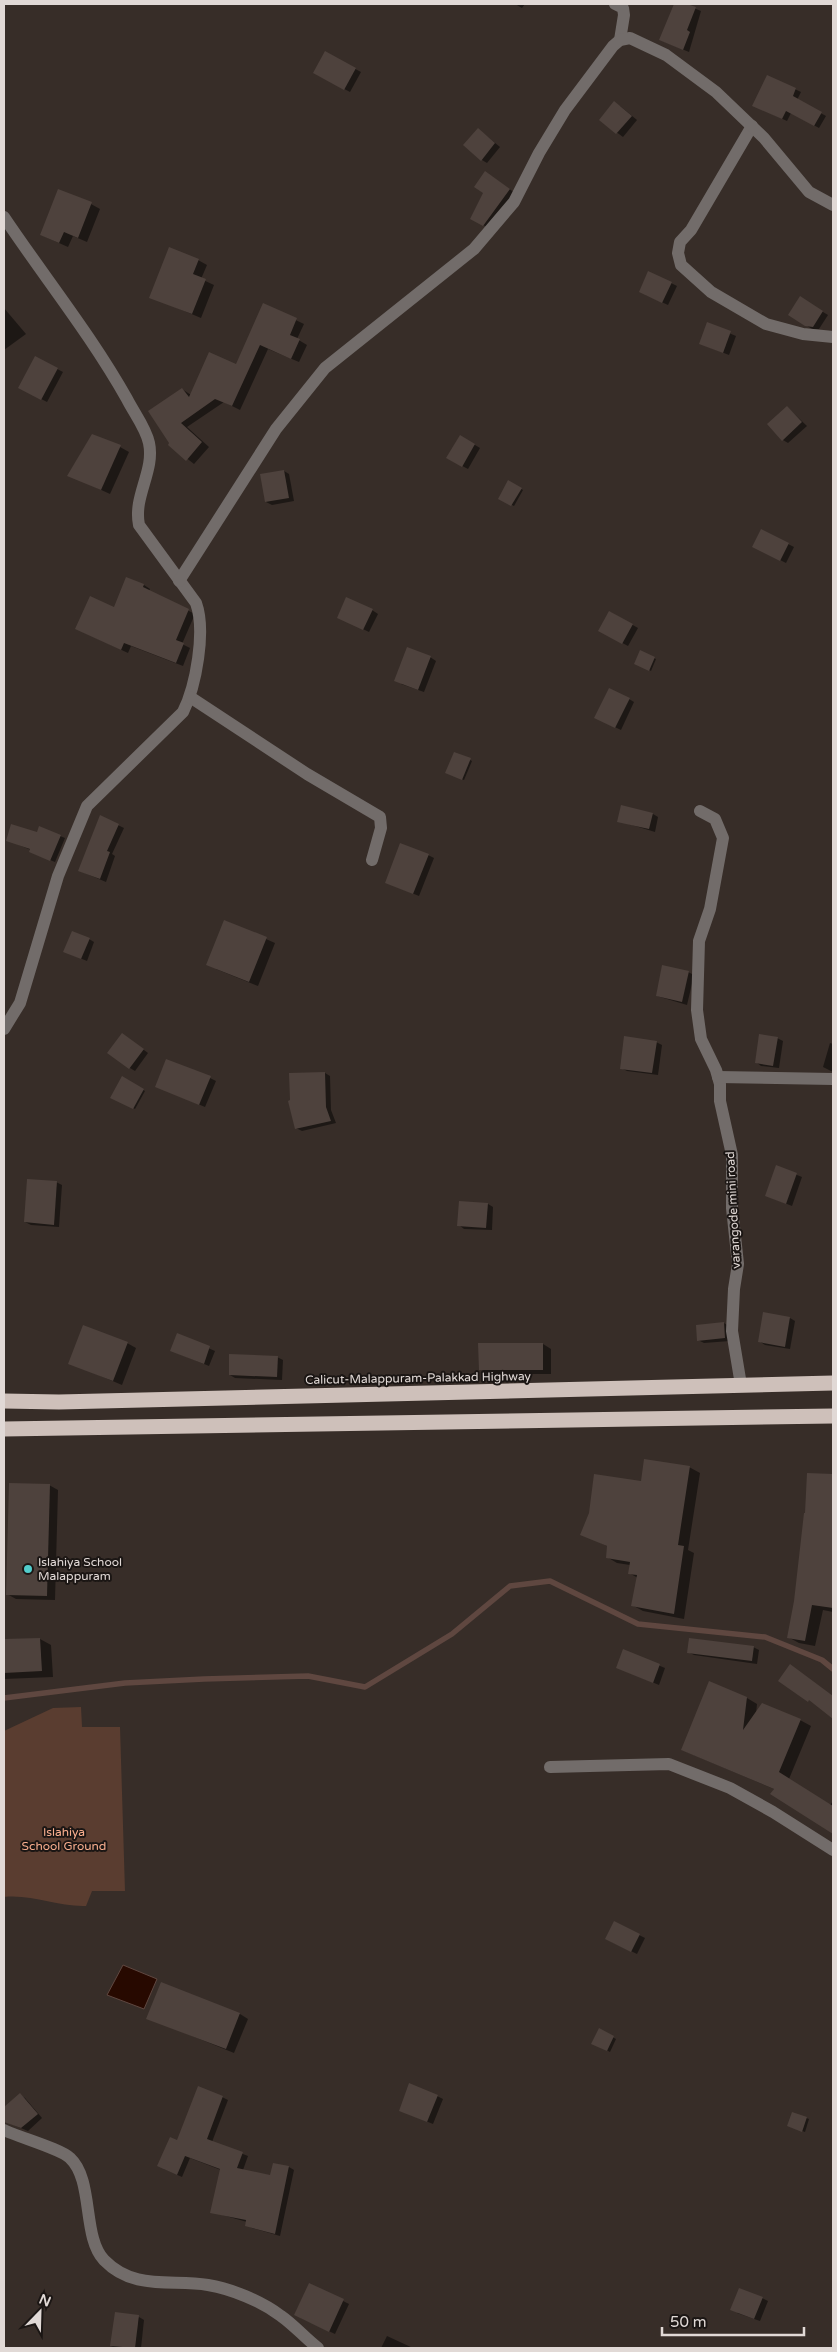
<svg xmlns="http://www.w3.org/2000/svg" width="837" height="2352" font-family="'Varela Round',sans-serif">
  <rect width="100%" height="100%" fill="#372d28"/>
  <!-- green -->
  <path fill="#5a3d30" d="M81,1707L82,1727H120L125,1891H92L86,1906C58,1907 32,1894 4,1897V1731L53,1708Z"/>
  <!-- water -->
  <path fill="#270900" stroke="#5f4740" d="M123,1965L157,1979L144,2009L107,1995Z"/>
  <!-- shadow -->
  <g fill="#0007">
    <path d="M515,4H525L522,8Z"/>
    <path d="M675,4H684L701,11L689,52L660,40Z"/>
    <path d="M325,53L361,72L350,92L314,73Z"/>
    <path d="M767,76L801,92L797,100L826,116L819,128L791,113L787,121L759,108Z"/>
    <path d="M620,106L637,120L623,137L600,120Z"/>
    <path d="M483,133L500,147L487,163L482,160Z"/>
    <path d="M491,176L515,193L489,228L477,222Z"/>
    <path d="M91,204L100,209L87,242L73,236L68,247L41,235Z"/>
    <path d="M198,260L207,265L201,279L214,285L201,318L151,297Z"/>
    <path d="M671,283L677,286L668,305L646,295Z"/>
    <path d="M800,298L828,315L819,329H812L790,315Z"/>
    <path d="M264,305L304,324L297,339L307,345L299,362L268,349L240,410L224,402L187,427L209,447L194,464L170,445L182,389L191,395L237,366Z"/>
    <path d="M4,308L26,334L4,350Z"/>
    <path d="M707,324L736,336L729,355L706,346Z"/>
    <path d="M36,358L63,372L47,402L20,388Z"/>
    <path d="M787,407L807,426L788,443L783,440Z"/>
    <path d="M460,436L480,448L468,469L447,458Z"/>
    <path d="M120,447L129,452L110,494L69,475Z"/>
    <path d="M284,471L289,474L294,501L272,505L266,502Z"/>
    <path d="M509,482L523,490L514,506L500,499Z"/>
    <path d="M788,544L794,547L786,563L760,550Z"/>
    <path d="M144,585L150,589L149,591L195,614L182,644L190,648L183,666L131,646L128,653L83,632Z"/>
    <path d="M372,610L378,614L369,632L344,620Z"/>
    <path d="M610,612L638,628L628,646L600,631Z"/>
    <path d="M641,652L656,659L651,671L635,663Z"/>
    <path d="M430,657L436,661L424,692L401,684Z"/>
    <path d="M629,699L634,702L621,730L602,721Z"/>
    <path d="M470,760L472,761L464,780L449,774Z"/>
    <path d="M653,814L658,817L655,832L619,821Z"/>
    <path d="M101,817L124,828L112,854L115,856L106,882L80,871Z"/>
    <path d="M37,833L60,836L65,838L55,862L35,854L31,850L7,840Z"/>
    <path d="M428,855L434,858L419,896L387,883Z"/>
    <path d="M225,921L275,943L258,986L216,969Z"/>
    <path d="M89,939L94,942L87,961L70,954Z"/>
    <path d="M688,972L694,975L687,1005L657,996Z"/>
    <path d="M128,1038L148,1053L135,1071L130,1068Z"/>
    <path d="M777,1038L783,1041L779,1068L761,1066L756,1062Z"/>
    <path d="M656,1042L662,1045L658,1075L627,1071L621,1068Z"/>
    <path d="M830,1043L833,1044V1072L823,1067Z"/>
    <path d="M325,1073L330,1076L331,1110L336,1123L302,1131L296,1128Z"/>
    <path d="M122,1078L145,1091L135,1109L112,1097Z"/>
    <path d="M210,1078L216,1081L205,1107L162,1089Z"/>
    <path d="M777,1167L802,1177L792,1206L772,1198Z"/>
    <path d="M56,1182L62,1185L59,1227L31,1225L25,1222Z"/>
    <path d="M488,1204L493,1207L492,1230L464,1229L459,1225Z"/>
    <path d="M790,1318L795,1321L790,1349L765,1345L759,1341Z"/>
    <path d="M724,1323L730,1327V1341L704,1343L698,1340Z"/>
    <path d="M178,1335L215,1351L209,1366L177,1353Z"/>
    <path d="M127,1343L136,1348L122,1385L70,1363Z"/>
    <path d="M543,1344L551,1349V1374H489L480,1369Z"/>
    <path d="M277,1357L283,1360L282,1380L235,1378L230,1375Z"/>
    <path d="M689,1467L700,1473L688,1550L694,1553L684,1619L643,1611L632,1605L638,1578L629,1573L630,1565L617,1563L607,1557L609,1547L582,1534L642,1482Z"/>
    <path d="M808,1474L833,1476V1612L823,1610L815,1646L799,1643L788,1637L795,1602L806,1514Z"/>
    <path d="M49,1485L58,1490L55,1600L16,1599L7,1594Z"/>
    <path d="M40,1639L51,1645L53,1677L4,1679V1641Z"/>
    <path d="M753,1647L759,1650L757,1664L694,1655L688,1652Z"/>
    <path d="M624,1651L665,1668L659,1685L618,1668Z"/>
    <path d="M747,1698L757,1704L756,1714L800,1720L811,1726L789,1779L830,1805L833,1801V1833L772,1794L774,1789L682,1750Z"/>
    <path d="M615,1923L645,1938L637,1954L612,1942Z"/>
    <path d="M240,2014L248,2019L234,2053L148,2018Z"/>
    <path d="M599,2030L616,2039L610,2052L593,2043Z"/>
    <path d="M20,2095L25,2098L42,2118L28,2131L4,2121V2109Z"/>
    <path d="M437,2096L443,2099L433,2124L406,2113Z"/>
    <path d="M222,2097L228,2100L212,2142L248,2156L243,2170L271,2176L289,2167L294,2170L280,2236L252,2228L246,2225L247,2222L212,2212L221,2170L190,2158L182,2177L164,2169L178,2141Z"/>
    <path d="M793,2113L809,2119L805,2132L791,2127Z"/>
    <path d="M310,2284L349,2304L335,2334L301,2318Z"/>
    <path d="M762,2298L768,2301L760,2321L737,2313Z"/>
    <path d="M139,2317L144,2320L141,2348H115L111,2346Z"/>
    <path d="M387,2336L413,2348H414H381Z"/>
  </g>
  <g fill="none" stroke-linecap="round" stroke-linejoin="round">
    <!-- stream -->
    <path stroke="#5f4740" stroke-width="5.5" d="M4,1698L125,1683L204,1679L308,1676L365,1687L452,1634L510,1586L550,1581L638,1624L765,1637L822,1660L833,1669"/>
  </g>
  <!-- building -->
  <g fill="#4e423d">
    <path d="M674,4H687L696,7L687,30L690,32L683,50L659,40Z"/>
    <path d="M325,51L356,68L344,90L313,73Z"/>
    <path d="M767,75L796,88L793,96L822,112L814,126L786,111L782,119L752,106Z"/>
    <path d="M614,101L632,116L616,134L599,120Z"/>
    <path d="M478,128L495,143L481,161L463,145Z"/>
    <path d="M485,171L510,189L483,226L470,219L483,193L474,187Z"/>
    <path d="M58,189L92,202L78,238L64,232L59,243L40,235Z"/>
    <path d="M169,247L199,259L193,274L206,279L192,314L149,298Z"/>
    <path d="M648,271L672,282L662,303L639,292Z"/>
    <path d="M800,296L823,311L813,327L805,326L788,315Z"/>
    <path d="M263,303L297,318L290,335L300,339L291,359L260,345L232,406L215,399L181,423L202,442L186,461L168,445L169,443L148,411L182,388L189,397L209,352L236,364Z"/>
    <path d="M707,322L731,331L723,353L699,344Z"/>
    <path d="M35,356L58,368L41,400L18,388Z"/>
    <path d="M787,406L802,422L782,441L767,424Z"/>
    <path d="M92,434L121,445L101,490L67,476Z"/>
    <path d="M460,435L475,444L462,467L446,458Z"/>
    <path d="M284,470L289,498L265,502L260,474Z"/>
    <path d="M508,480L522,488L511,506L498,499Z"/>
    <path d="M761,529L789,543L780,561L752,547Z"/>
    <path d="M126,577L144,584L143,587L189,609L176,640L184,643L176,663L124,643L121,650L75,629L90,596L114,607Z"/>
    <path d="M346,597L373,609L363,630L337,618Z"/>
    <path d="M609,611L633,624L622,644L598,631Z"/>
    <path d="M407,647L431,656L418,690L394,681Z"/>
    <path d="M640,650L655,657L649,671L634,664Z"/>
    <path d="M609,688L630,698L615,728L594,718Z"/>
    <path d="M454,752L471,758L462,780L445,773Z"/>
    <path d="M621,805L653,813L649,829L617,822Z"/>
    <path d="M100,815L119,824L107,851L110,852L100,879L78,871Z"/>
    <path d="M11,824L37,832L39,826L61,835L50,861L29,852L30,849L6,841Z"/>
    <path d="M400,843L429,854L413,894L385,883Z"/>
    <path d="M224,920L267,937L249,982L206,965Z"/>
    <path d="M72,931L90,938L81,959L63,952Z"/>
    <path d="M662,965L689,971L682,1002L656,996Z"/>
    <path d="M122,1033L144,1049L129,1069L107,1053Z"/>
    <path d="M759,1034L778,1037L773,1066L755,1063Z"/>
    <path d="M624,1036L657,1041L652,1073L620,1069Z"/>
    <path d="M166,1059L211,1076L199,1105L155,1087Z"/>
    <path d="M325,1072L326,1107L331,1121L295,1129L288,1101L290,1100L289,1073Z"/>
    <path d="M122,1076L144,1089L133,1109L110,1098Z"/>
    <path d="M776,1165L797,1173L786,1204L765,1196Z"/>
    <path d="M27,1179L57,1181L54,1225L24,1222Z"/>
    <path d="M459,1201L488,1203L486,1228L457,1226Z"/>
    <path d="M763,1312L790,1317L785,1347L758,1342Z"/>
    <path d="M724,1322L725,1338L697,1341L696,1325Z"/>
    <path d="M83,1325L128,1342L113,1381L68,1364Z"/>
    <path d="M177,1333L210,1346L204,1364L170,1351Z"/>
    <path d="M478,1343H543V1370H479Z"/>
    <path d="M229,1354L278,1356L277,1377L229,1375Z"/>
    <path d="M644,1459L690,1466L678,1545L684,1546L674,1614L631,1606L637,1575L628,1574L630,1562L606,1558L607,1546L580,1535L589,1513L594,1474L641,1481Z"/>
    <path d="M807,1473L833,1474V1608L812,1605L805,1641L787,1638L794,1601L804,1513H805Z"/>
    <path d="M9,1483L50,1484L47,1596L6,1595Z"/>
    <path d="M40,1638L42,1671L4,1673V1639Z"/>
    <path d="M689,1638L754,1646L752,1661L687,1653Z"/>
    <path d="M623,1649L660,1664L653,1683L616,1668Z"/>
    <path d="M790,1664L833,1696V1719L809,1700L808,1702L778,1681Z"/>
    <path d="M709,1681L747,1697L743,1730L762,1703L801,1719L779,1772L833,1806V1834L770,1794L774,1789L681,1750Z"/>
    <path d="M614,1921L640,1934L631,1952L605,1939Z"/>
    <path d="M161,1982L240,2013L226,2049L146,2019Z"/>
    <path d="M599,2028L614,2036L607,2051L591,2044Z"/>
    <path d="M409,2083L438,2095L427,2122L399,2111Z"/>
    <path d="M198,2086L223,2096L207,2139L243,2152L237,2168L270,2175L273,2163L289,2166L275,2234L245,2226L246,2220L210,2213L220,2169L185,2156L177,2175L157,2166L170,2137L177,2140Z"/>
    <path d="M20,2093L38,2114L21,2128L4,2122V2107Z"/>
    <path d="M792,2112L807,2117L802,2132L787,2126Z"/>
    <path d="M309,2283L344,2299L329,2332L294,2315Z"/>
    <path d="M739,2288L763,2297L754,2319L730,2310Z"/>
    <path d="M115,2312L139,2315L135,2348L110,2346Z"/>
  </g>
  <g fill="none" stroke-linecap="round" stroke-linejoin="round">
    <!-- minor -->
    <g stroke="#726c6a" stroke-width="12">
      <path d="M615,4L623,8L624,15L620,40"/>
      <path d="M752,126L691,230L680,242L678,253L681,265L711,292L766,324L803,334L833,337"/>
      <path d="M4,217C45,278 91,335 127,399C134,413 146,428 149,443C155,471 133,496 139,525L196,603C206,631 196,686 183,712L87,806L58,876L20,1003L4,1029"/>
      <path d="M179,581L276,429L325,368L474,249L514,202L539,153L565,110L613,46L620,40L630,38L666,55L716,92L764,138L809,192L833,205"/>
      <path d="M190,697L307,774L380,817L381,828L372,860"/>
      <path d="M700,811L715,819L723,838L710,909L699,941L697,1010L701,1039L716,1070L720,1084V1101L732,1155V1208L738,1264L734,1289L732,1331L741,1385"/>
      <path d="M718,1077L833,1079"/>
      <path d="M550,1767L669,1764L730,1788L773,1812L833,1850"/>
      <path d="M4,2130C18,2137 61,2149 70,2158C94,2180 82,2237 104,2260C134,2291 171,2279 208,2285C232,2289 261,2301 281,2316C294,2325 305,2338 318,2348"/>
    </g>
    <!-- highway -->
    <g stroke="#cec0ba" stroke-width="15">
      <path d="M4,1401L59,1402L184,1399L833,1383"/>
      <path d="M4,1429L833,1416"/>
    </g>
  </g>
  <!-- markers -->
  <circle fill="#52cdcc" stroke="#1b1614" stroke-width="2" cx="28" cy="1569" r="5"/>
  <g text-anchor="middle" stroke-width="4" stroke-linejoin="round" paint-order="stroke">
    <!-- street labels -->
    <g font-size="12" fill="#e1d9d6" stroke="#1b1614">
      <text transform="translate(733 1210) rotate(-93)" y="4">varangode mini road</text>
      <text transform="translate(418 1378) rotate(-1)" y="4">Calicut-Malappuram-Palakkad Highway</text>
    </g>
    <!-- poi labels -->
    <g font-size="12" fill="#e1d9d6" stroke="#1b1614" text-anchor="start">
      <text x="38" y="1566">Islahiya School<tspan x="38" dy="14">Malappuram</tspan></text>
    </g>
    <!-- park labels -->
    <g font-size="12" fill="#faaf8f" stroke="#1b1614">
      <text x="64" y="1836">Islahiya<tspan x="64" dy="14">School Ground</tspan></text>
    </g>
  </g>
  <!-- border -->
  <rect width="837" height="2352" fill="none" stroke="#e1d9d6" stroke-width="10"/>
  <!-- north arrow -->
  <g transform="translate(40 2312) rotate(23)" stroke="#1b1614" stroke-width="4" paint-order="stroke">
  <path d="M0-4L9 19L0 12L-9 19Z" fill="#e1d9d6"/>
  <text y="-8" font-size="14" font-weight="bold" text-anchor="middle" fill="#e1d9d6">N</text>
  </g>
  <!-- scale -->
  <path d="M662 2327v8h142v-8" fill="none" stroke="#e1d9d6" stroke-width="2.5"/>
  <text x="670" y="2327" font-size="15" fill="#e1d9d6" stroke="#1b1614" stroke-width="4" paint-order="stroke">50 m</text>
</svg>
